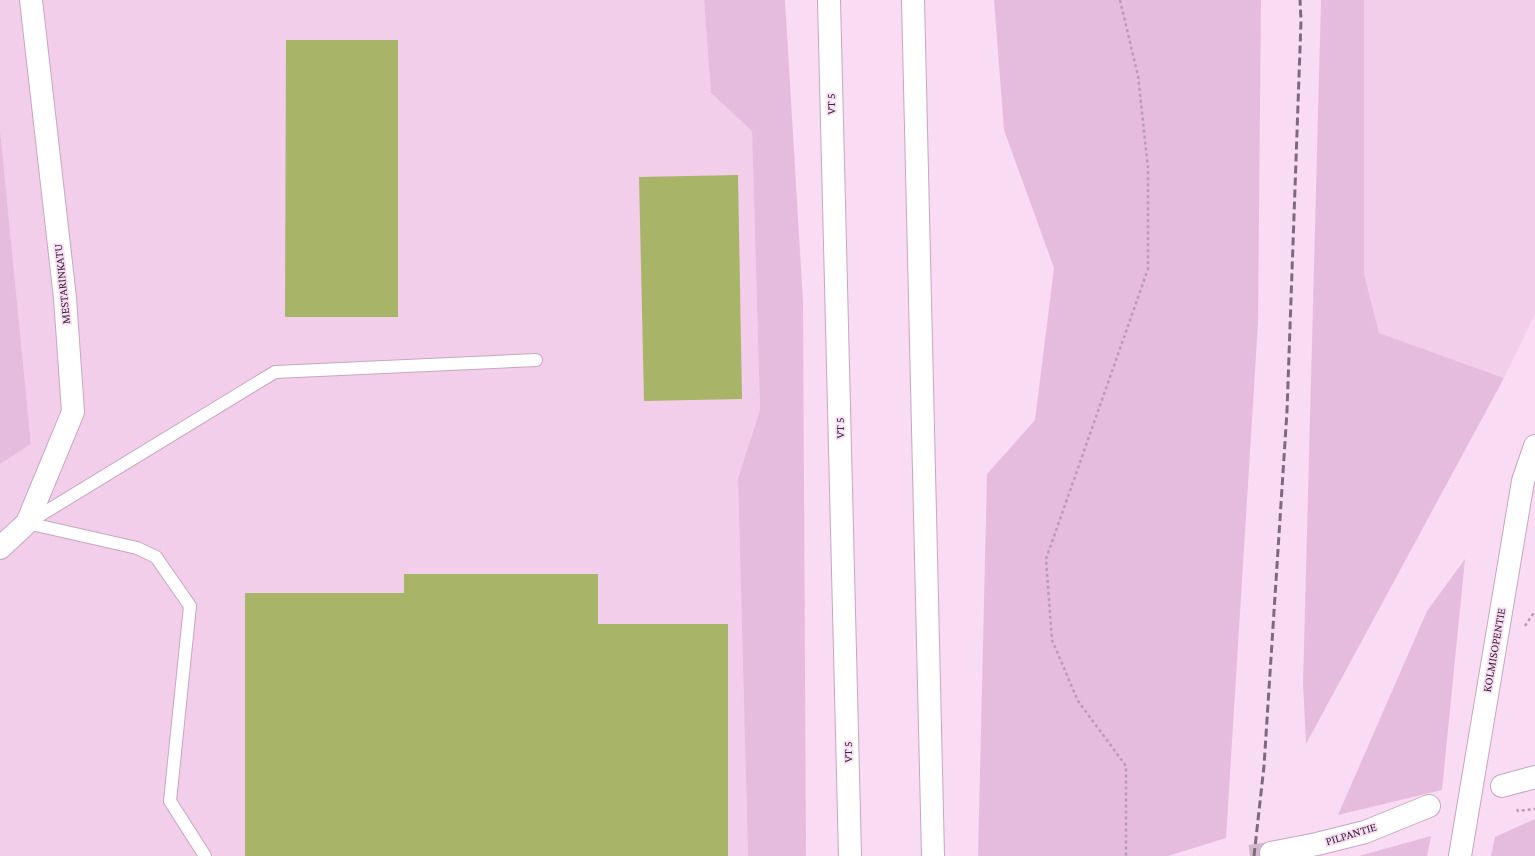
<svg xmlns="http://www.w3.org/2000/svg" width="1535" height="856" font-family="'Crimson Pro',serif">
  <rect width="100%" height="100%" fill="#fadbf4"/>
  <!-- built -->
  <g fill="#f3ceeb">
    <path d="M0,0H704L711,93L752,131L760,410L738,478L748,856H0V464L31,443L0,129Z"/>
    <path d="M1364,0H1535V314L1504,378L1379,333L1364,274Z"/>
  </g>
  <!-- green -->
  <g fill="#e6bcde">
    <path d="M704,0H785L803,302L806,856H748L738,478L760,410L752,131L711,93Z"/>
    <path d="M994,0H1261L1258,323L1226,838L1168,856H978L987,474L1035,420L1054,268L1004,130Z"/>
    <path d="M1321,0H1364V274L1379,333L1504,378L1306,744L1303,683Z"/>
    <path d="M0,129L31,444L0,464Z"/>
    <path d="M1465,559L1442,790L1338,815L1427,611Z"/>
    <path d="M1535,819V856H1491L1495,837Z"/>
    <path d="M1431,836L1427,856H1359Z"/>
  </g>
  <!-- building -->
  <g fill="#a8b468">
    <path d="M286,40H398V317H285Z"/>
    <path d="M738,175L742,399L644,401L639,177Z"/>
    <path d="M404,574H598V624H728V856H245V593H404Z"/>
  </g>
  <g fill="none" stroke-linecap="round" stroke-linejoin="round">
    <!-- minor-tunnel -->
    <path stroke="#d3b8cd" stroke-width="22" stroke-dasharray="22 11" stroke-linecap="butt" d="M1250,856L1271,853"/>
    <defs>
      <g id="service">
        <path d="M29,522L275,372L536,360"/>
        <path d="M27,523L137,548L156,557L190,606L170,801L205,856"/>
      </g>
      <g id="minor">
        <path d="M0,548L27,523L73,412L65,298L31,0"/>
        <path d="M1502,786L1535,777"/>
        <path d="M1271,853L1317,844L1365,832L1429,806"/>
      </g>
      <path id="secondary" d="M1460,856L1523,481L1535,446"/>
      <g id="motorway">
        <path d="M829,0L850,856"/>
        <path d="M913,0L933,856"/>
      </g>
    </defs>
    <!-- service casing -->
    <use href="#service" stroke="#c5a7bf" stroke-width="14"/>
    <!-- minor casing -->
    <use href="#minor" stroke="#c5a7bf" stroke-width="24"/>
    <!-- secondary casing -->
    <use href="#secondary" stroke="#c5a7bf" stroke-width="24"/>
    <!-- motorway casing -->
    <use href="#motorway" stroke="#c5a7bf" stroke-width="24"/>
    <!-- path -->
    <g stroke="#b69eb1" stroke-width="2.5" stroke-dasharray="3 3" stroke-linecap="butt">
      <path d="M1120,0L1138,76L1148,168V269L1046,559L1052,640L1078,701L1126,766V856"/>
      <path d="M1525,626L1535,611"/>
      <path d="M1517,809L1518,811L1535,809"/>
    </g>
    <!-- service -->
    <use href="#service" stroke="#fff" stroke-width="12"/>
    <!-- minor -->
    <use href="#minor" stroke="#fff" stroke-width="22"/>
    <!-- secondary -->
    <use href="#secondary" stroke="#fff" stroke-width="22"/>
    <!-- motorway -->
    <use href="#motorway" stroke="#fff" stroke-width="22"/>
    <!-- rail -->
    <path stroke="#7d6b7a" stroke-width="3" stroke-dasharray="8 4" stroke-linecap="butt" d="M1254,856L1264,766L1287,411L1301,21L1300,0"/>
  </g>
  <g text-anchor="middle" stroke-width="3.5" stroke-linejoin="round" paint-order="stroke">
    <!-- street labels -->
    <g font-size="12" fill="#352a33" stroke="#fadbf4">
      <text transform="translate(831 104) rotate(-91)" y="4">VT 5</text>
      <text transform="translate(62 284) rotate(-96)" y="4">MESTARINKATU</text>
      <text transform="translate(840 428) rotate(-91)" y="4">VT 5</text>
      <text transform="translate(1494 650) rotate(-80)" y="4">KOLMISOPENTIE</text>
      <text transform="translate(848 752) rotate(-91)" y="4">VT 5</text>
      <text transform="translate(1351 834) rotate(-17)" y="4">PILPANTIE</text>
    </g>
  </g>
</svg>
